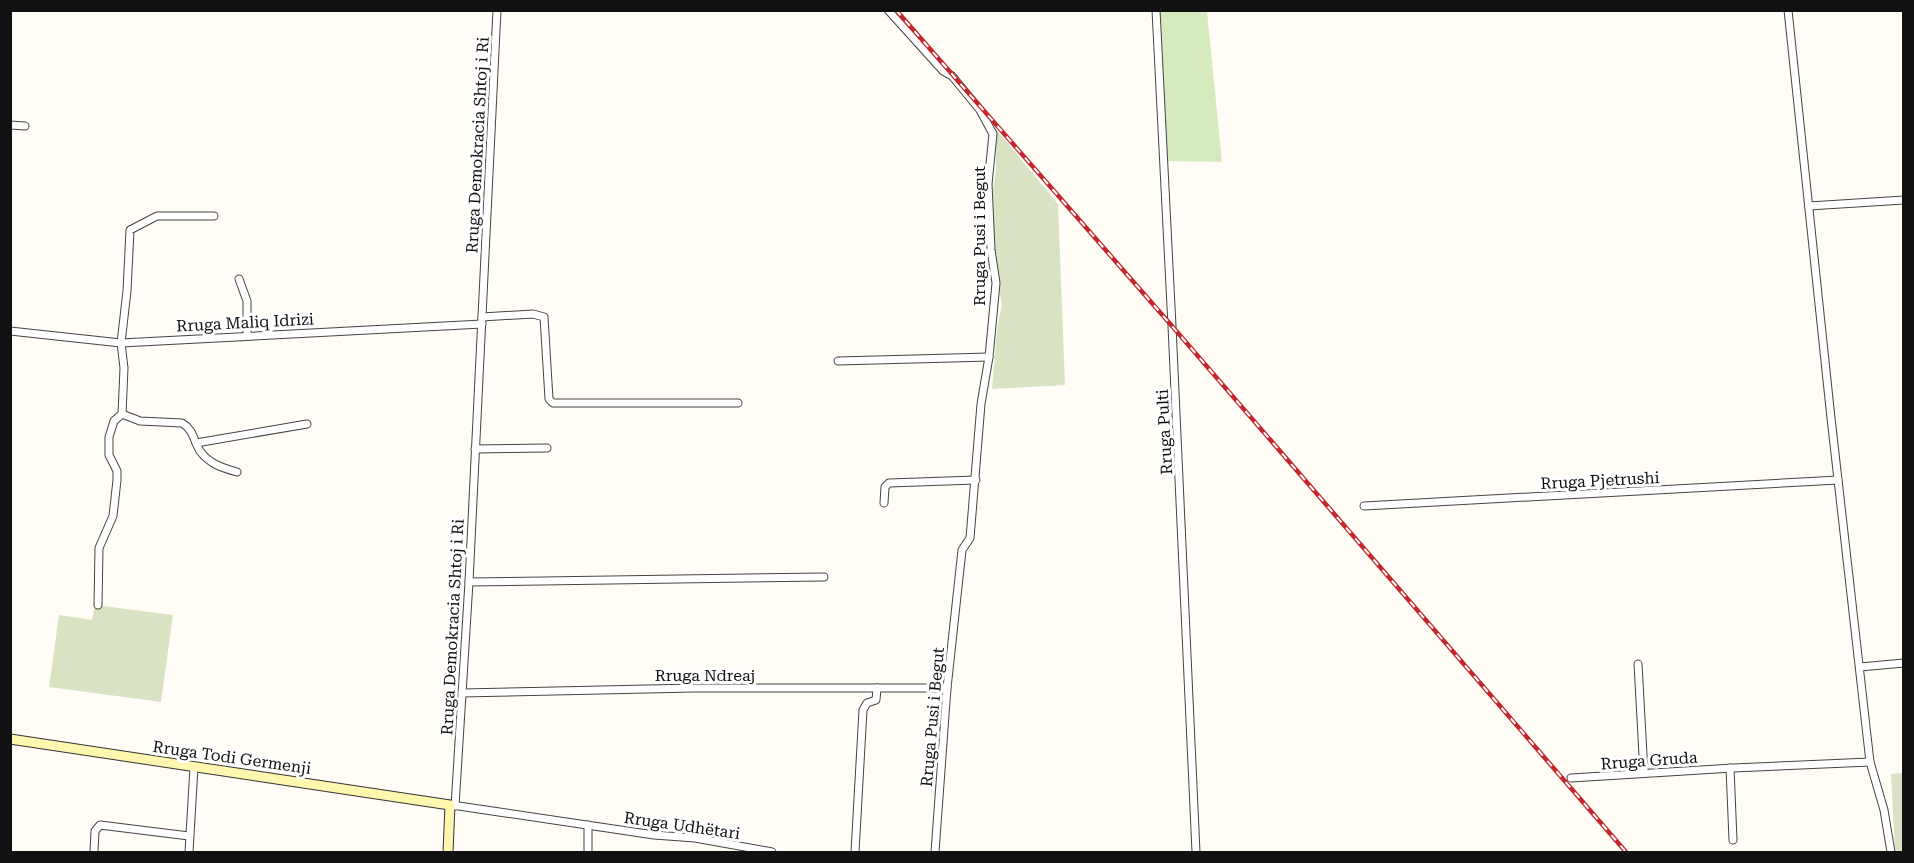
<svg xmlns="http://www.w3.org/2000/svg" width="1914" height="863" font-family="'Roboto Serif',serif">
  <rect width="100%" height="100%" fill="#fffdf5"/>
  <!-- green -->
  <path fill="#d5ebbd" d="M1157,11H1207L1222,162L1165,161Z"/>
  <!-- cemetery -->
  <g fill="#d9e3c4">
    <path d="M996,129L1058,204L1065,385L992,389L997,328L1002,305L994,262L993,188L996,171Z"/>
    <path d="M95,605L173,615L161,702L49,687L59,615L92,620Z"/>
    <path d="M1903,773V852H1895L1891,774Z"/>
  </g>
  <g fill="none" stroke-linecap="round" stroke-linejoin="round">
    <defs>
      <g id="street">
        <path d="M888,10L943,71L952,76L980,110L993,134L988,184L991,250L996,283L989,357L981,404L970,538L962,550L947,688L935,852"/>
        <path d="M1156,10L1172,326L1196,852"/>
        <path d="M1788,10L1831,418L1870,762L1884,810L1891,852"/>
        <path d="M10,125L25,126"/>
        <path d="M1809,206L1904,200"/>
        <path d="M239,279L247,301V335"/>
        <path d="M482,317L533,314L544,317L549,399L553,403H738"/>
        <path d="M10,331L121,343L482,324"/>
        <path d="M838,361L989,357"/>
        <path d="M122,414L140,421L182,423C194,430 193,440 200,451C209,464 223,468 237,472"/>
        <path d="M196,443L307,424"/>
        <path d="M475,449L547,448"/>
        <path d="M884,503L885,487L889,483L976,480"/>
        <path d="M1364,506L1838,480"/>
        <path d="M469,582L824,577"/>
        <path d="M98,605L99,548L113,516L117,480V471L109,455V437L114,421L122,414L124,368L121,343L127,291L130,230L157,216H214"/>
        <path d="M1638,664L1644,773"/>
        <path d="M1860,667L1904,663"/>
        <path d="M462,693L694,688H947"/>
        <path d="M1730,768L1733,840"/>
        <path d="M1571,778L1733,768L1870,762"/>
        <path d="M452,805L654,835L695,838L772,852"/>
        <path d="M455,806L469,582L497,10"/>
        <path d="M588,825V852"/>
        <path d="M94,852L95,831L100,825L189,836"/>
        <path d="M189,852L194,767"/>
        <path d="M855,852L863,710L867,703L876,700L877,688"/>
      </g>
      <path id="secondary" d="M10,739L450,805L448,852"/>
    </defs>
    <!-- street casing -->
    <use href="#street" stroke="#444" stroke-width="9"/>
    <!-- secondary casing -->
    <use href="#secondary" stroke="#333" stroke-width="11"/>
    <!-- street -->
    <use href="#street" stroke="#fff" stroke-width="7"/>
    <!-- secondary -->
    <use href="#secondary" stroke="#fff6b0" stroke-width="9"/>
    <defs>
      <path id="rail" d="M896,10L1172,326L1626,852"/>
    </defs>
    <!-- rail casing -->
    <use href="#rail" stroke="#c4262e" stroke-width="4.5"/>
    <!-- rail -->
    <use href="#rail" stroke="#fff" stroke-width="2" stroke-dasharray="7" stroke-linecap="butt"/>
  </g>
  <g text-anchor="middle" stroke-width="6" stroke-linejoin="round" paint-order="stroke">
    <!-- street labels -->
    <g font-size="16" fill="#111" stroke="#fff">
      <text transform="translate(477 145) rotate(-87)" y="6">Rruga Demokracia Shtoj i Ri</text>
      <text transform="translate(979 236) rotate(-90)" y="6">Rruga Pusi i Begut</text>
      <text transform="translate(245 322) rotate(-3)" y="6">Rruga Maliq Idrizi</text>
      <text transform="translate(1164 432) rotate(-93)" y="6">Rruga Pulti</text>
      <text transform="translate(1600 480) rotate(-3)" y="6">Rruga Pjetrushi</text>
      <text transform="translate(452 627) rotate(-87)" y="6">Rruga Demokracia Shtoj i Ri</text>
      <text x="705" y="681">Rruga Ndreaj</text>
      <text transform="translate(932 717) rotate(-85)" y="6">Rruga Pusi i Begut</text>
      <text transform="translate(232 757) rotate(8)" y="6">Rruga Todi Germenji</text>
      <text transform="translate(1649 760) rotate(-4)" y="6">Rruga Gruda</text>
      <text transform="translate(682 825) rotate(8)" y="6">Rruga Udhëtari</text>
    </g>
  </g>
  <!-- border -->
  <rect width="1914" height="863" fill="none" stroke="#111111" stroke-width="24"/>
</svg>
